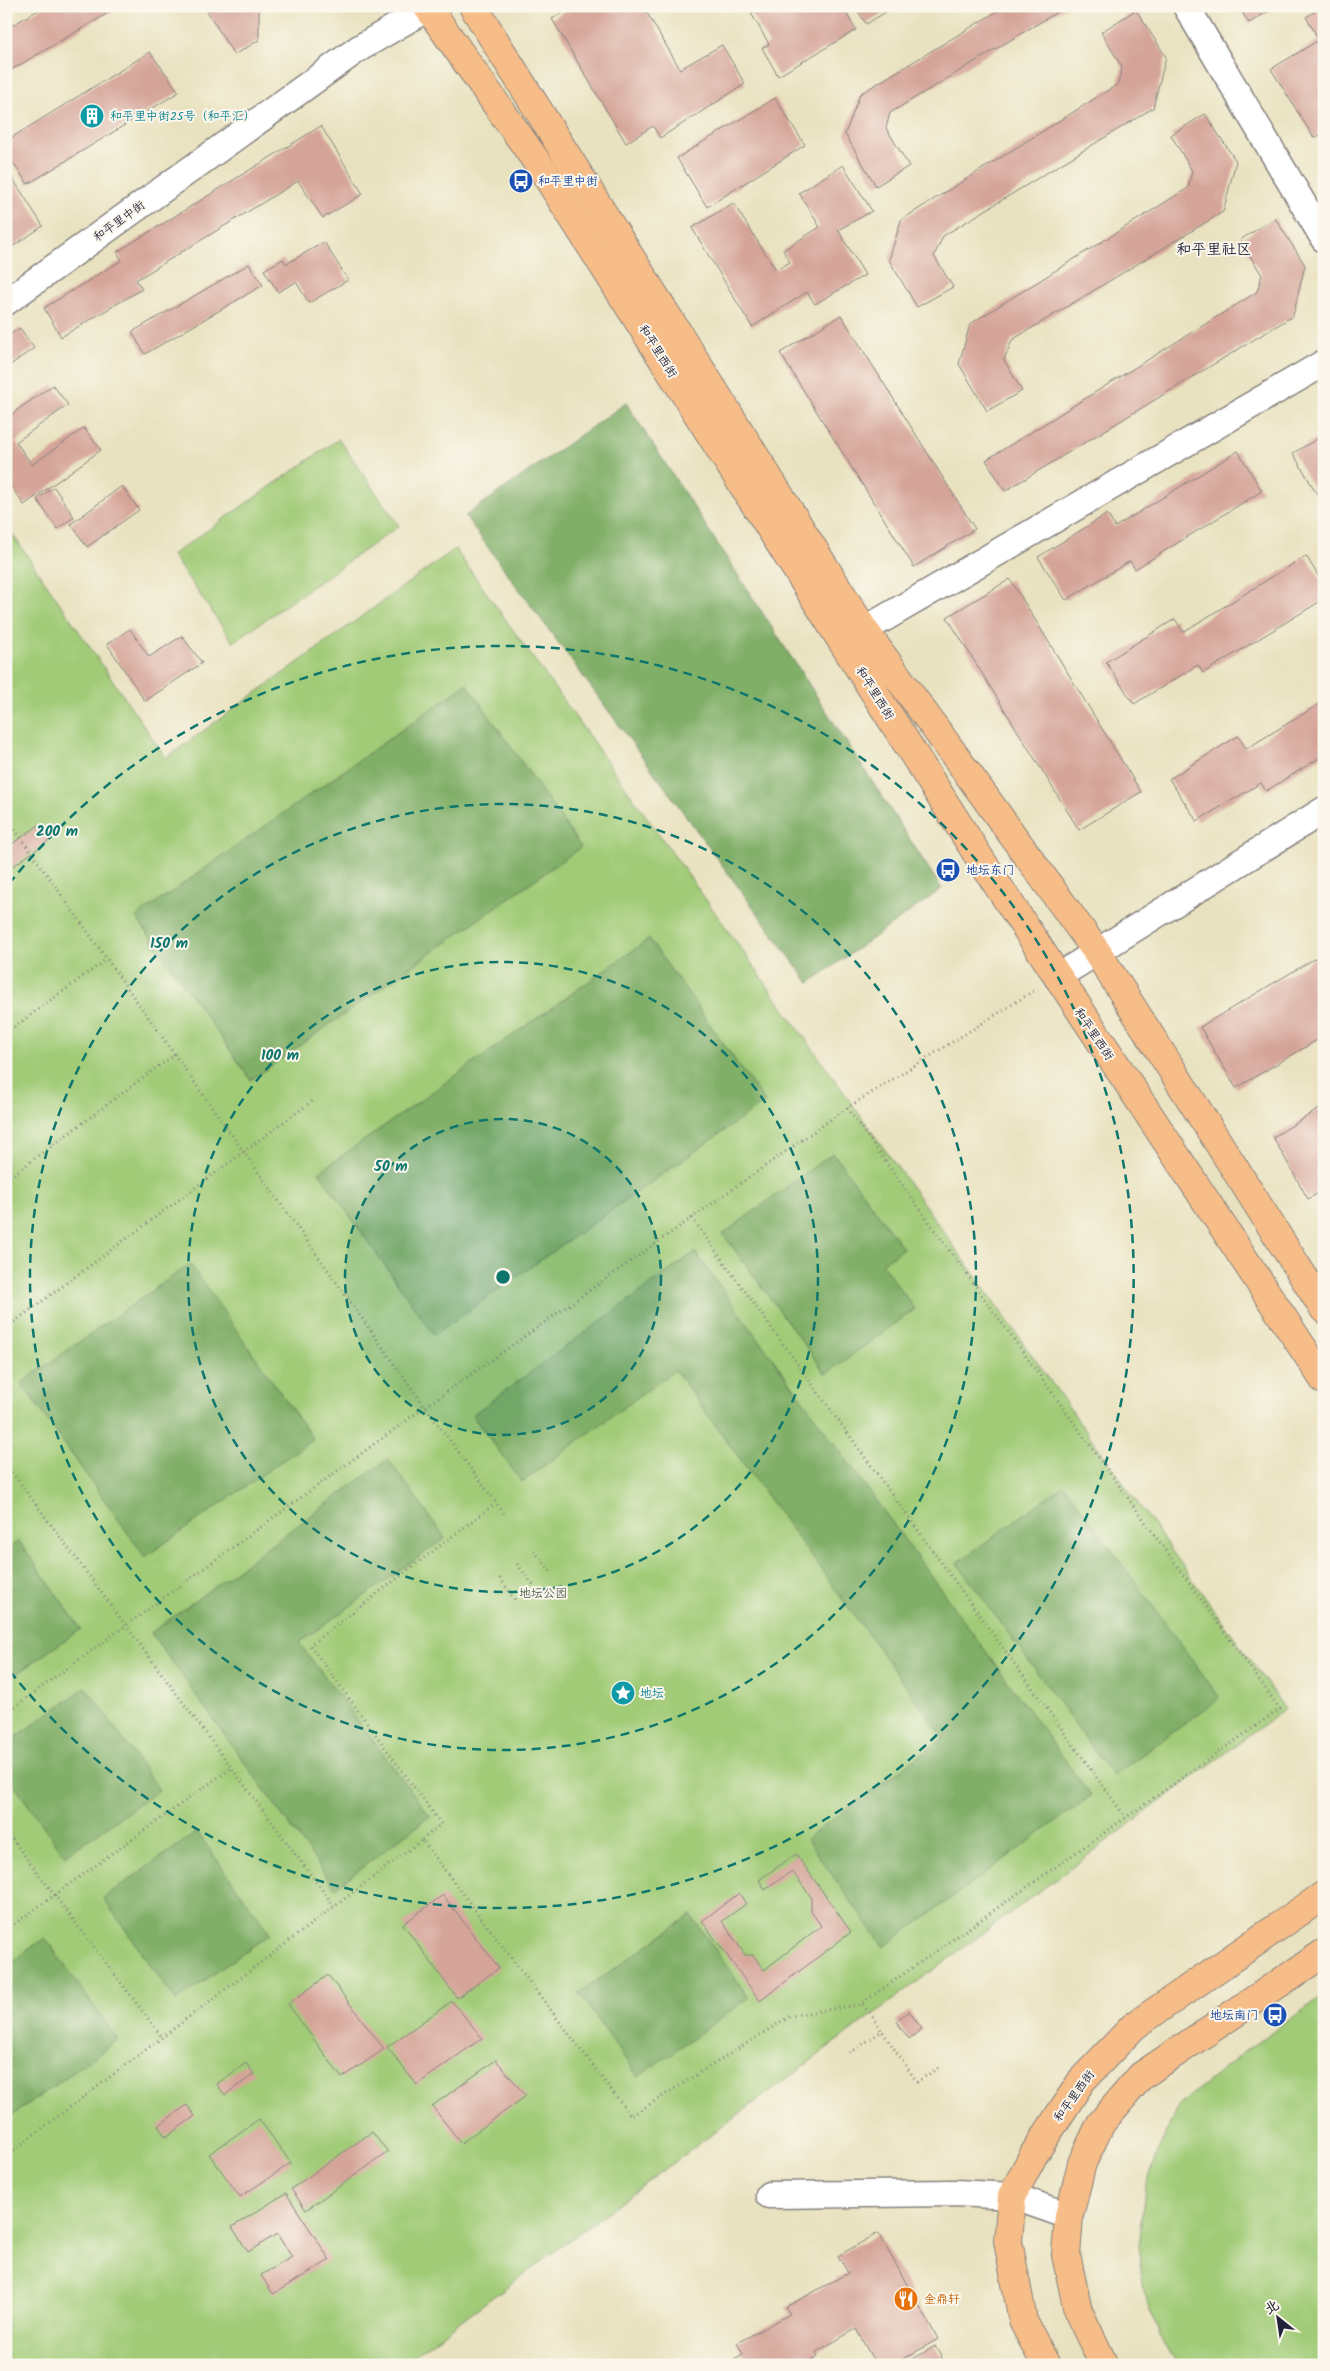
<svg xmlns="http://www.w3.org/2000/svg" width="1330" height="2371" font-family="Kalam,'LXGW WenKai TC',sans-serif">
  <rect width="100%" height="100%" fill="#fbf7ec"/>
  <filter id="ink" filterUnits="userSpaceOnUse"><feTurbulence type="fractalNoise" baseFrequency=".02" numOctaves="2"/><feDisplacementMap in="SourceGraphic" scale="10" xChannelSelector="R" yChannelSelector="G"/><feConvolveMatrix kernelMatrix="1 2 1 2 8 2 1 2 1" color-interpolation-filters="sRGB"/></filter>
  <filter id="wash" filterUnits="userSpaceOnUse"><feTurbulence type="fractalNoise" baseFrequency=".0096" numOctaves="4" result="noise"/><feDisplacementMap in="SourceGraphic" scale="20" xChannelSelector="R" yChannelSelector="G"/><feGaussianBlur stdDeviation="1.12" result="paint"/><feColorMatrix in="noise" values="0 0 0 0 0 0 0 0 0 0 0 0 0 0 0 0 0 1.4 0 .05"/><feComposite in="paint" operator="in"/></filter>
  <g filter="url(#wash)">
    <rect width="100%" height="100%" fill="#e9e2c0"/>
    <!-- green -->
    <g fill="#a1cb77" stroke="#627659">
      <path d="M339,439L399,526L233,642L172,555Z"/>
      <path d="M6,525L166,758L455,549L1285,1709L401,2365H6Z"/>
      <path d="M1324,1995V2365H1178L1160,2336L1145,2297L1138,2247L1145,2189L1157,2153L1180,2104L1246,2051Z"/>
    </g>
    <!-- forest -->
    <g fill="#80af68" stroke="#516852">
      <path d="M626,403L942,889L809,983L465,516Z"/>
      <path d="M467,684L581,847L251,1080L136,917Z"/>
      <path d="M649,939L765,1102L434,1335L319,1172Z"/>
      <path d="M833,1153L903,1248L882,1264L915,1309L826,1374L723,1234Z"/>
      <path d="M695,1252L1091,1796L884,1947L806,1839L944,1738L675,1370L522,1482L472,1415Z"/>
      <path d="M190,1264L313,1439L145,1557L21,1383Z"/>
      <path d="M388,1459L445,1538L299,1643L430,1816L335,1888L151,1633Z"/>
      <path d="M1064,1485L1220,1698L1113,1776L957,1563Z"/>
      <path d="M19,1541L81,1629L6,1681V1549Z"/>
      <path d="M86,1687L159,1790L65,1856L6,1774V1744Z"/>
      <path d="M197,1832L270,1934L176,2001L103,1898Z"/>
      <path d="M691,1915L749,1998L638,2077L579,1993Z"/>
      <path d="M45,1938L118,2040L6,2120V1965Z"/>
    </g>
    <g id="blocks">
      <!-- building -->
      <g fill="#d5a499">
        <path d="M45,6H120L6,73V29Z"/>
        <path d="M204,6H259V40L234,55Z"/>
        <path d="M573,6H643L680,69L722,45L745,84L660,138L653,126L626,143L552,19Z"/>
        <path d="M761,6H842L856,30L778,76L762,48L769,44L751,13Z"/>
        <path d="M855,6H896L866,24Z"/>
        <path d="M1006,6H1067L890,113L886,128L909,166L876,186L845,134L860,94Z"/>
        <path d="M1238,6H1277L1249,23Z"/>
        <path d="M1324,6V133L1314,138L1271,69L1319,40L1306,17Z"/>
        <path d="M1136,10L1166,57L1153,108L943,236L934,256L953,287L917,307L889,260L901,220L1118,84L1122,67L1101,32Z"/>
        <path d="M150,52L179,92L28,184L6,153V141Z"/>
        <path d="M775,98L805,145L707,207L677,158Z"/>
        <path d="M1205,114L1236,161L1223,212L1012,340L1004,360L1022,391L987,411L959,364L970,324L1188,188L1192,171L1171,135Z"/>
        <path d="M321,126L363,194L323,218L298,181L136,280L142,289L61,337L44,308L122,260L117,252Z"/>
        <path d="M843,165L872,211L838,230L865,275L815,304L807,292L752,327L692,228L733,203L776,270L790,262L783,250L820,227L799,193Z"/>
        <path d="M6,168L43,226L6,251Z"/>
        <path d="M1275,218L1305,265L1293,316L1005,491L986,460L1257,292L1262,275L1240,240Z"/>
        <path d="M324,242L348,280L309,303L296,282L278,292L264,270L283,259L286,264Z"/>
        <path d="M249,264L263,285L145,354L132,332Z"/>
        <path d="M841,315L975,529L914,567L780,353Z"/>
        <path d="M20,328L34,348L6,368V337Z"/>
        <path d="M53,385L68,405L16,442L32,465L84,428L101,450L24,505L6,479V418Z"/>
        <path d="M1324,435V506L1293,453Z"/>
        <path d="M1238,451L1262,491L1135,569L1130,561L1066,600L1038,557L1107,514L1115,527Z"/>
        <path d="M122,486L139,510L87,547L71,524Z"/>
        <path d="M54,487L74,517L57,529L37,499Z"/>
        <path d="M1306,556L1324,585V599L1203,673L1198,665L1134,704L1106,662L1175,619L1183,632Z"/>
        <path d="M1010,579L1141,792L1079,830L947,617Z"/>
        <path d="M130,629L149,657L182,636L202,663L145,701L107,644Z"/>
        <path d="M1324,701V755L1266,791L1261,783L1197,821L1169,779L1238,736L1246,749Z"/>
        <path d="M39,825L50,840L6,871V848Z"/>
        <path d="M1324,953V1036L1236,1088L1200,1027Z"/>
        <path d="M1324,1106V1190L1308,1199L1273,1137Z"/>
        <path d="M796,1854L851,1932L760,2001L702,1921L739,1893L746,1904L722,1921L745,1955H753L764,1970L821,1926L811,1911V1897L792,1871L765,1890L759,1880Z"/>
        <path d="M443,1895L499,1968L457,1998L403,1924Z"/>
        <path d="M328,1975L384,2049L342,2078L288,2004Z"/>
        <path d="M452,2001L482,2038L417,2085L387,2047Z"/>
        <path d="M909,2011L922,2029L909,2039L896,2021Z"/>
        <path d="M496,2060L526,2096L461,2143L432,2106Z"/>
        <path d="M246,2063L254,2074L225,2095L217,2084Z"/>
        <path d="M187,2105L195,2116L166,2137L158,2126Z"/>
        <path d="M259,2119L291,2163L240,2197L209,2154Z"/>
        <path d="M372,2132L388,2152L306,2210L291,2189Z"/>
        <path d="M286,2193L330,2260L273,2294L261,2275L292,2257L277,2234L248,2252L232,2227Z"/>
        <path d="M878,2233L938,2339L893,2365H876L856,2329L816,2352L818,2356L803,2365H724L743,2354L737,2343L790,2314L786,2307L848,2273L838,2256Z"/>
        <path d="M935,2346L946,2365H903Z"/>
      </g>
    </g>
  </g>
  <g filter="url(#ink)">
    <use href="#blocks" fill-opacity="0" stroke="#86827e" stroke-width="1"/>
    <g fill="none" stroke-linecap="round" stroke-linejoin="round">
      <defs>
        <g id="minor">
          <path d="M1186,6L1324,239"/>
          <path d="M6,302L358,49L431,6"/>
          <path d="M864,630L1324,363"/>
          <path d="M1057,977L1324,810"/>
          <path d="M769,2195L956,2193L1012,2196L1069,2216"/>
        </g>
        <g id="major">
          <path d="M427,6L542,169L979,857L1324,1380"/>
          <path d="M473,6L864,630L1097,952L1324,1309"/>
          <path d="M1046,2365L1023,2321L1008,2241L1012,2196L1034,2154L1082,2080L1134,2026L1324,1895"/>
          <path d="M1104,2365L1078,2311L1066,2255L1069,2216L1082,2163L1101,2123L1141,2076L1324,1953"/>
        </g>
      </defs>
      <!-- minor casing -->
      <use href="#minor" stroke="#86827e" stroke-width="29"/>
      <!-- major casing -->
      <use href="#major" stroke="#86827e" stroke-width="30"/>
      <!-- path -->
      <g stroke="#86827e" stroke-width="3" stroke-dasharray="1 4" stroke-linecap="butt">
        <path d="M6,817L425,1407L504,1513"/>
        <path d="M6,1033L107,959"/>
        <path d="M847,1108L1280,1709L861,2004"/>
        <path d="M6,1180L175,1054"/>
        <path d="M692,1218L1126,1818"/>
        <path d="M6,1328L315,1099"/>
        <path d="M6,1464L334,1906"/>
        <path d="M534,1551L552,1573"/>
        <path d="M517,1564L534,1586"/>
        <path d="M500,1578L515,1600"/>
        <path d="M6,1713L425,1407L847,1108L1037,989"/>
        <path d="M6,1831L162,2037"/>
        <path d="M422,1840L441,1824L310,1645L496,1503"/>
        <path d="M6,1930L231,1768"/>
        <path d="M850,2053L882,2031L917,2082L938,2068"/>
        <path d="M6,2156L422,1840L631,2116L790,2016L861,2004L872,2015L882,2031"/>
      </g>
      <!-- minor -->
      <use href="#minor" stroke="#fff" stroke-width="26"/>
      <!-- major -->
      <use href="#major" stroke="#f7bd88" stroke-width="28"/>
    </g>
  </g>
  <!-- distance rings -->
  <circle cx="503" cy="1277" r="158" fill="#0f766e" fill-opacity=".12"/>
  <g fill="none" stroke="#0f766e" stroke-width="2.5" stroke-dasharray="9 6">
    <circle cx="503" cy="1277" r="158"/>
    <circle cx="503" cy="1277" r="315"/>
    <circle cx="503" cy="1277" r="473"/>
    <path d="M9 884A631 631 0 1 1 9 1670"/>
  </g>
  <!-- icons -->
  <defs>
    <symbol id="building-disc" viewBox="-11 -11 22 22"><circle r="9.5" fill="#0f9aa8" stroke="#fbf7ec"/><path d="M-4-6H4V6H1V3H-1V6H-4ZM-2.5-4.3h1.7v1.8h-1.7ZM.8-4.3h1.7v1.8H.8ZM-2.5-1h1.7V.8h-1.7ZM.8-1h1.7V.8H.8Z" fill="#fff"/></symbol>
    <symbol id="bus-disc" viewBox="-11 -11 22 22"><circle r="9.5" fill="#1a4fb4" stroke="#fbf7ec"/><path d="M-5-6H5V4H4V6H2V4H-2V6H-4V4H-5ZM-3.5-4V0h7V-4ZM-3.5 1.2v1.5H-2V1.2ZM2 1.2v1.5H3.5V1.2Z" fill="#fff"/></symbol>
    <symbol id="sight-disc" viewBox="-11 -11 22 22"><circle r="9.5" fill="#0f9aa8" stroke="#fbf7ec"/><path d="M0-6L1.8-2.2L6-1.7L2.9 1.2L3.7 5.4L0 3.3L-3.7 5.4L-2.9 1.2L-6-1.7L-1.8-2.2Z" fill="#fff"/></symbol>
    <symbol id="restaurant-disc" viewBox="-11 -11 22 22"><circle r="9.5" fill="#e8710a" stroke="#fbf7ec"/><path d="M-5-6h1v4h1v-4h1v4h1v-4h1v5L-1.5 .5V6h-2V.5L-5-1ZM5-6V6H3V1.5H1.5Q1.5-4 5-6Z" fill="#fff"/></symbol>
  </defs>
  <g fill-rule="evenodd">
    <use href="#building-disc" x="78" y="102" width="28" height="28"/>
    <use href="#bus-disc" x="507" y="167" width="28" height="28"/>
    <use href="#bus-disc" x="934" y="856" width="28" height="28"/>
    <use href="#sight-disc" x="609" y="1679" width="28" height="28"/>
    <use href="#bus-disc" x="1261" y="2001" width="28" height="28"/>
    <use href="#restaurant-disc" x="892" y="2285" width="28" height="28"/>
  </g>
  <g text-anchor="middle" stroke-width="4" stroke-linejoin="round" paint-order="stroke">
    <!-- culture labels -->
    <g font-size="12" fill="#0d838f" stroke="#fbf7ec" text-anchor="start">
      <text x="110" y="120">和平里中街25号（和平汇）</text>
      <text x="640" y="1697">地坛</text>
    </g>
    <!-- transit labels -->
    <g font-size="12" fill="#164399" stroke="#fbf7ec" text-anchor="start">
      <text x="538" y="185">和平里中街</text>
      <text x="966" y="874">地坛东门</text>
      <text x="1258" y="2019" text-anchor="end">地坛南门</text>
    </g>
    <!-- street labels -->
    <g font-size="12" fill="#22223b" stroke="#fbf7ec">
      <text transform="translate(119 221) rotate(-36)" y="4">和平里中街</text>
      <text transform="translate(658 351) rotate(58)" y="4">和平里西街</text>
      <text transform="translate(875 693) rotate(58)" y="4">和平里西街</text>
      <text transform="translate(1094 1034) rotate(56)" y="4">和平里西街</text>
      <text transform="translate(1074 2096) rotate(-54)" y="4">和平里西街</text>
    </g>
    <!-- park labels -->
    <g font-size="12" fill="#4e5d50" stroke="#fbf7ec">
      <text x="543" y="1597">地坛公园</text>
    </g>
    <!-- food labels -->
    <g font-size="12" fill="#c56008" stroke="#fbf7ec" text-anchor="start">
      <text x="924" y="2303">金鼎轩</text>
    </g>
    <!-- quarter labels -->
    <g font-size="15" fill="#22223b" stroke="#fbf7ec">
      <text x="1214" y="254">和平里社区</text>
    </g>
  </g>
  <circle cx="503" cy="1277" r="8" fill="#0f766e" stroke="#fbf7ec" stroke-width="2.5"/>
  <g font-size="15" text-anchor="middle" font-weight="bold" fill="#0f766e" stroke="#fbf7ec" stroke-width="4" stroke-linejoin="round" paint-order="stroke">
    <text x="57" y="836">200 m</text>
    <text x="169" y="948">150 m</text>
    <text x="280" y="1060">100 m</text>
    <text x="391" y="1171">50 m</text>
  </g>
  <!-- margin -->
  <rect width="1330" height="2371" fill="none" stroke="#fbf7ec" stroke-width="25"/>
  <!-- north arrow -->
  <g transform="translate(1278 2318) rotate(330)" stroke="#fbf7ec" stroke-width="4" paint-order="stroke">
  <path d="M0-4L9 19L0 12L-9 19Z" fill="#22223b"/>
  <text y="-8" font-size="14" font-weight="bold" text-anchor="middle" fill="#22223b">北</text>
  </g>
</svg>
